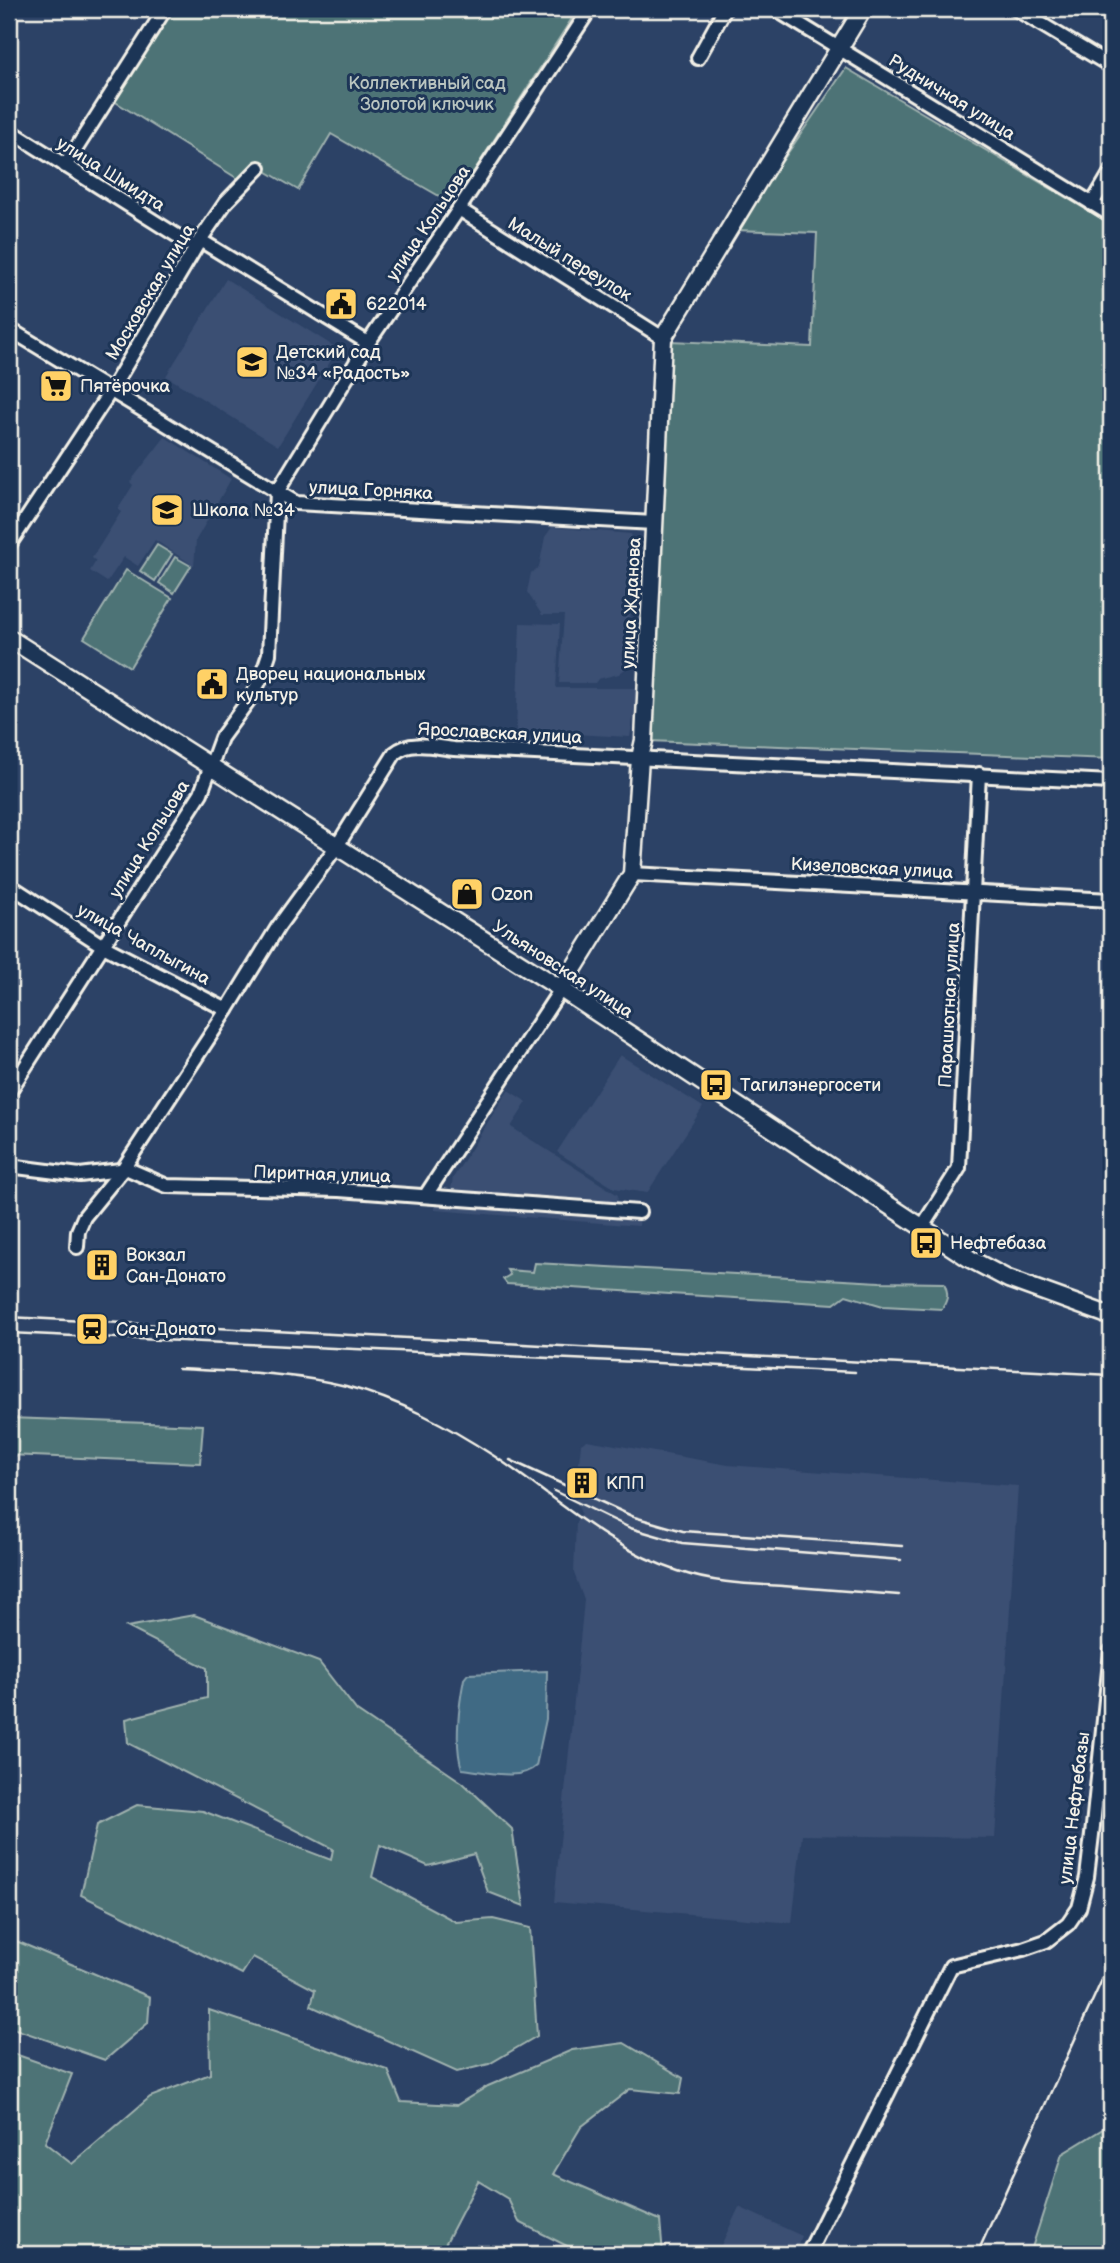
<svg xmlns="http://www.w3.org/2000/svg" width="1120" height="2263" font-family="'Balsamiq Sans',sans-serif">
  <rect width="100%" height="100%" fill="#2c4266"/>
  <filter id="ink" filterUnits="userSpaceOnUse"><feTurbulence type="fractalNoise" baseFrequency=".0143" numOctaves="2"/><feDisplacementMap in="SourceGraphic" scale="14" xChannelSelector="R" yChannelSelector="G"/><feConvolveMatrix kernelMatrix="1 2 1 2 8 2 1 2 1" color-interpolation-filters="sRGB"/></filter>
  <g filter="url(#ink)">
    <!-- built -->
    <g fill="#3b4f73">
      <path d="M226,279L338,349L278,446L166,376Z"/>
      <path d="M165,437L231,479L196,540L194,566L155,540L138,566L124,557L107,582L90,571L96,561L92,558L121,512L118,509L133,485L130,482Z"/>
      <path d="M552,527L631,534L635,549L627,667L619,674L598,679L595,683H559L564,615H542L527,592L531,573L539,567L545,537Z"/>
      <path d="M520,623L560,624L556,688H638L630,737L516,731Z"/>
      <path d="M620,1055L703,1107L647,1193L614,1188L557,1152Z"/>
      <path d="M508,1090L527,1102L511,1127L618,1195L617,1204L451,1189L453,1178Z"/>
      <path d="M435,1200L640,1215L639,1226L435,1210Z"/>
      <path d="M587,1440L728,1465L1018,1486L995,1838L802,1835L792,1923L554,1902L584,1600L574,1573L576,1522L581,1513L576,1502V1490L581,1444Z"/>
      <path d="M739,2207L802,2236L794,2254H717Z"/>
    </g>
    <!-- green -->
    <g fill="#4d7376" stroke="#a0b2af" stroke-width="2">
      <path d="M173,9H578L453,204L331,134L298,190L255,165L243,182L114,101Z"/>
      <path d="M846,68L1111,224V759L649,741L670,341L812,347L817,233L735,230Z"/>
      <path d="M157,545L172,554L155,581L140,571Z"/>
      <path d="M175,557L191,566L174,593L159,583Z"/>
      <path d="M126,570L172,598L130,667L84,638Z"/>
      <path d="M535,1263L880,1282L944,1283C949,1294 948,1299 942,1309L883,1306L846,1295L834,1304L507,1284L503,1279L510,1275L507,1270L533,1272Z"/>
      <path d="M9,1418L203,1425L200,1463L9,1455Z"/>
      <path d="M194,1615L319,1662L357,1711L463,1783L512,1829L524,1906L488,1892L474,1854L428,1866L380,1845L372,1877L456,1922L493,1919L530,1928L537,2036L489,2064L457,2072L311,2006L315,1990L253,1957L242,1974L81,1895L97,1825L137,1805L203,1811L331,1860L333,1849L128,1743L126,1719L207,1698V1668L127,1627Z"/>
      <path d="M9,1938L150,1997L148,2023L105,2060L15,2029L9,2022Z"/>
      <path d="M209,2010L388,2070L401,2102L457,2105L488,2086L572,2050L624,2043L683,2078L680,2094L630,2089L581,2127L553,2174L660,2220L663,2254H583L519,2222L508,2199L478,2181L440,2254H9V2052L72,2074L45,2143L72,2164L150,2097L210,2074Z"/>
      <path d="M1111,2124V2254H1030L1062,2154Z"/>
    </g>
    <!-- water -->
    <path fill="#3f6a84" stroke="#87a0ac" stroke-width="2" d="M547,1671L546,1719L536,1766C519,1782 484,1771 462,1769C454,1745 459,1704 464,1679L468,1674Z"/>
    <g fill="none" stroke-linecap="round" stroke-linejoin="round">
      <defs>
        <g id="street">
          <path d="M775,9L1111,215"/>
          <path d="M1016,9L1111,66"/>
          <path d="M698,58L725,9"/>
          <path d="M9,130L195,247"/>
          <path d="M65,166L165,9"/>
          <path d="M1092,204L1111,172"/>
          <path d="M459,209L663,338"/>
          <path d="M200,240L368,343"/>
          <path d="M9,329L296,503L654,523"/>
          <path d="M9,545L110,392L200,240L226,202L259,168"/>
          <path d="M632,874L1111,900"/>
          <path d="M9,885L103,946L227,1010"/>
          <path d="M9,1092L201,793L221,738L253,694L261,678L269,654L277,492L368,343L459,209L590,9"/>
          <path d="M9,1166L80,1175L128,1169L167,1186L339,1190L639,1212"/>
          <path d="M426,1195L561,989"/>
          <path d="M922,1227L959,1168L979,774"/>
          <path d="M77,1247L78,1231L84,1217L123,1169L227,1010L278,927L337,846L395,753C410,740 435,747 454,749L1111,782"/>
          <path d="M808,2254L951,1966L1023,1949L1046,1941L1068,1924L1079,1908L1087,1877L1093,1826L1111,1651"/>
        </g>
        <g id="secondary">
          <path d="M9,638L561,989L970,1259L1008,1279L1105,1314L1111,1318"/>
          <path d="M561,989L632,874L640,758L644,740L663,338L863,9"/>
        </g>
      </defs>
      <!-- street casing -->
      <use href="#street" stroke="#f4f1e8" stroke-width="18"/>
      <!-- secondary casing -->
      <use href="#secondary" stroke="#f4f1e8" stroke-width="21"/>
      <!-- street -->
      <use href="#street" stroke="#1d3557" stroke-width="12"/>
      <!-- secondary -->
      <use href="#secondary" stroke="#1d3557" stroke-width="16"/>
      <!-- rail -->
      <g stroke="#f4f1e8" stroke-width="2.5">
        <path d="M9,1317L1111,1375"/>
        <path d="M9,1333L855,1372"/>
        <path d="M178,1369C234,1372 291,1372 346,1386C400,1400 448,1426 494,1456C554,1496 609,1549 678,1571C712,1583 747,1584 783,1586C821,1589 860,1592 899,1595"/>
        <path d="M510,1460L634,1517L683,1531L902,1546"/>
        <path d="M554,1491L630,1528L682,1543L901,1560"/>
        <path d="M977,2254L1111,1960"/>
      </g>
    </g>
  </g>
  <!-- icons -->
  <defs>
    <symbol id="civic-square" viewBox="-11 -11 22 22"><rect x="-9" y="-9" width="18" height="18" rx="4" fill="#ffd166" stroke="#1d3557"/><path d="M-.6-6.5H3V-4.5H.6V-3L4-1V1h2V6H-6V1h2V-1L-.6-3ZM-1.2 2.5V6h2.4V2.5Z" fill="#111"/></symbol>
    <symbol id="school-square" viewBox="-11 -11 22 22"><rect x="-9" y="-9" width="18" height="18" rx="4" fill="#ffd166" stroke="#1d3557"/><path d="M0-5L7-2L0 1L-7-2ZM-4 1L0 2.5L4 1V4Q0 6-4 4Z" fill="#111"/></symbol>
    <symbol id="supermarket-square" viewBox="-11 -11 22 22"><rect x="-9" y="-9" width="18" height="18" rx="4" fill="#ffd166" stroke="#1d3557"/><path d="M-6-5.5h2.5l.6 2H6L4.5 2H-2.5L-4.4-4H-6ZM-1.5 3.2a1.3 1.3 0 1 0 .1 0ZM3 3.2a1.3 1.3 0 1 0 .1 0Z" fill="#111"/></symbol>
    <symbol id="shop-square" viewBox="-11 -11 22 22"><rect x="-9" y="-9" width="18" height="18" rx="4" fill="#ffd166" stroke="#1d3557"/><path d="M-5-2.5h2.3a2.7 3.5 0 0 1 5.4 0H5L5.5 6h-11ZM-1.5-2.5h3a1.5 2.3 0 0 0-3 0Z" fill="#111"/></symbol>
    <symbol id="bus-square" viewBox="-11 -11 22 22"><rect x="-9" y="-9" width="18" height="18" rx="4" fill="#ffd166" stroke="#1d3557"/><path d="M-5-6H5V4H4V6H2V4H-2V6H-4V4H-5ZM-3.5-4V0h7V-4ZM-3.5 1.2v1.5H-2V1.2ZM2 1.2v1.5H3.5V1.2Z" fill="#111"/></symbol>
    <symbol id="building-square" viewBox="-11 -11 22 22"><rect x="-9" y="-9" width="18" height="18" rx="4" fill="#ffd166" stroke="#1d3557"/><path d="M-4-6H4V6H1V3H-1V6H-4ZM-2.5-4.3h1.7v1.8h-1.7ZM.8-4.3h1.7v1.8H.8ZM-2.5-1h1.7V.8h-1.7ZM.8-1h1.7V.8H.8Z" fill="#111"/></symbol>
    <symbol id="station-square" viewBox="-11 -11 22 22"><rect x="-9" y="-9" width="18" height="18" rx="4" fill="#ffd166" stroke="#1d3557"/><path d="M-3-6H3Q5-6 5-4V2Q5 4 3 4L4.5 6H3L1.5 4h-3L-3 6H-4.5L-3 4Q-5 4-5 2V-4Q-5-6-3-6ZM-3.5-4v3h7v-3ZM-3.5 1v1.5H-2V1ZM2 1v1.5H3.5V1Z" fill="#111"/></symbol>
  </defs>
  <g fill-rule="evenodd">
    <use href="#civic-square" x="322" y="285" width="38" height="38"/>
    <use href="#school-square" x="233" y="343" width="38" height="38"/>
    <use href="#supermarket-square" x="37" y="367" width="38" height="38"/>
    <use href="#school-square" x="148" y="491" width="38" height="38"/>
    <use href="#civic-square" x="193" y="665" width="38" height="38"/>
    <use href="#shop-square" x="448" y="875" width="38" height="38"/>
    <use href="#bus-square" x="697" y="1066" width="38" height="38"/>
    <use href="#bus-square" x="907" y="1224" width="38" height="38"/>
    <use href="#building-square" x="83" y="1246" width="38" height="38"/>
    <use href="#station-square" x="73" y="1310" width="38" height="38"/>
    <use href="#building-square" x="563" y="1464" width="38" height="38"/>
  </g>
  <g text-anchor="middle" stroke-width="6" stroke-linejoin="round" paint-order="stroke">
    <!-- park labels -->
    <g font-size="18" fill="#bac5c0" stroke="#1d3557">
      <text x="427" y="89">Коллективный сад<tspan x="427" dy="21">Золотой ключик</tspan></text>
    </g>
    <!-- street labels -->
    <g font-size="18" fill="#f4f1e8" stroke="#1d3557">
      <text transform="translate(952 97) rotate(32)" y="6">Рудничная улица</text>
      <text transform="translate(111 174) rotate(32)" y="6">улица Шмидта</text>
      <text transform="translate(428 223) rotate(-56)" y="6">улица Кольцова</text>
      <text transform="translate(570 259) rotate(32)" y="6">Малый переулок</text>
      <text transform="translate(150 292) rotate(-59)" y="6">Московская улица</text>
      <text transform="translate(371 490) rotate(3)" y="6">улица Горняка</text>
      <text transform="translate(631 603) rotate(-87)" y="6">улица Жданова</text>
      <text transform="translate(500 733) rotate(3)" y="6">Ярославская улица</text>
      <text transform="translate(149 839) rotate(-58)" y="6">улица Кольцова</text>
      <text transform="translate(872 868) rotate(3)" y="6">Кизеловская улица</text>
      <text transform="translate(144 944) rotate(29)" y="6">улица Чаплыгина</text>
      <text transform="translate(563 969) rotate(33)" y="6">Ульяновская улица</text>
      <text transform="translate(949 1005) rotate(-87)" y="6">Парашютная улица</text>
      <text transform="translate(322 1174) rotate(2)" y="6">Пиритная улица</text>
      <text transform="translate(1074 1808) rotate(-83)" y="6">улица Нефтебазы</text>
    </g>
    <!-- poi labels -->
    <g font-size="18" fill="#f4f1e8" stroke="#1d3557" text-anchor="start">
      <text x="366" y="310">622014</text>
      <text x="276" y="358">Детский сад<tspan x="276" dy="21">№34 «Радость»</tspan></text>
      <text x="80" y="392">Пятёрочка</text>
      <text x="192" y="516">Школа №34</text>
      <text x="236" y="680">Дворец национальных<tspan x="236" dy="21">культур</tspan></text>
      <text x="491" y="900">Ozon</text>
      <text x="740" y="1091">Тагилэнергосети</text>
      <text x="950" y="1249">Нефтебаза</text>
      <text x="126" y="1261">Вокзал<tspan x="126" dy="21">Сан-Донато</tspan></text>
      <text x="116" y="1335">Сан-Донато</text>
      <text x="606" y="1489">КПП</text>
    </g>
  </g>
  <!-- margin -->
  <rect width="1120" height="2263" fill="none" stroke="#1d3557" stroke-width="35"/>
  <rect x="18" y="18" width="1085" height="2228" fill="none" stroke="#f4f1e8" stroke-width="2.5" filter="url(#ink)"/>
</svg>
